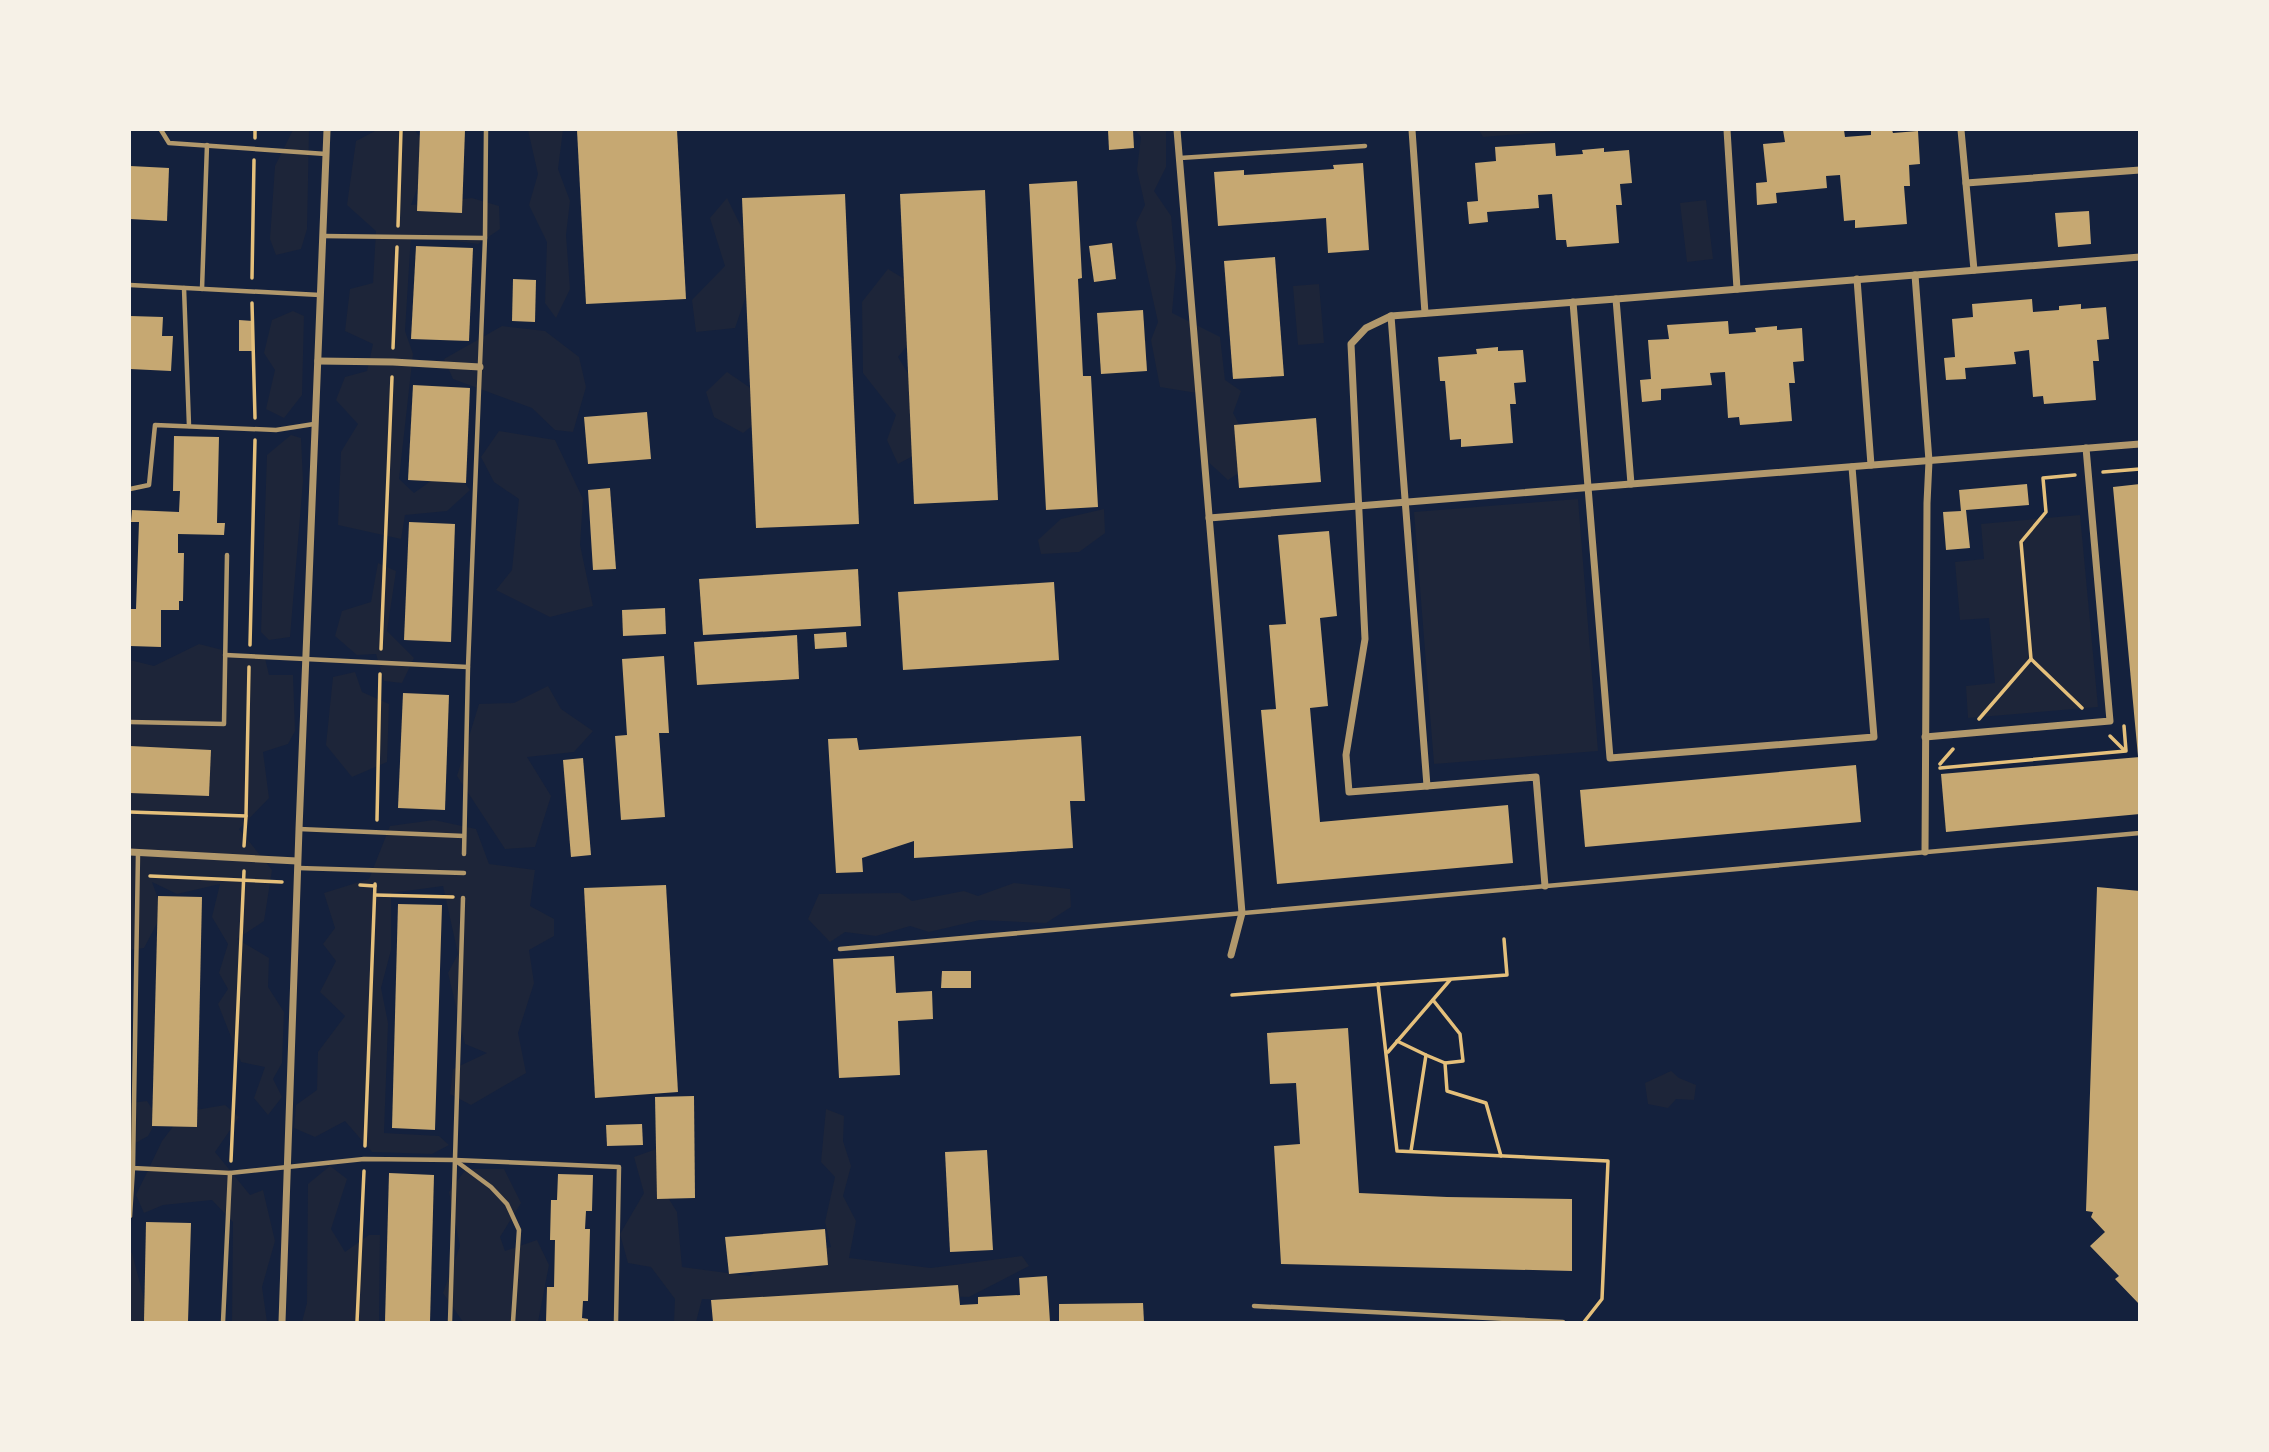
<svg xmlns="http://www.w3.org/2000/svg" width="2269" height="1452" font-family="'Nunito Sans',sans-serif">
  <rect width="100%" height="100%" fill="#14213d"/>
  <!-- green -->
  <g fill="#1d2539">
    <path d="M293,130L309,131L307,229L301,249L276,255L270,239L275,166Z"/>
    <path d="M377,130H415L430,154L411,205L472,198L499,206L500,229L478,244L411,235L405,331L413,354L399,479L414,493L452,466L470,490L447,511L405,515L401,539L338,525L341,452L358,424L336,400L345,377L367,371L373,344L345,331L350,289L373,283L376,231L347,205L356,141Z"/>
    <path d="M528,130H563L558,169L570,201L566,235L570,289L556,318L545,303L547,242L529,205L538,174Z"/>
    <path d="M1135,130H1166V167L1154,191L1171,216L1176,267L1172,313L1220,337L1225,380L1241,391L1233,413L1258,460L1228,480L1203,457V394L1160,387L1151,340L1158,322L1136,223L1145,205L1137,170L1141,137Z"/>
    <path d="M1479,130H1568L1483,137Z"/>
    <path d="M727,198L758,261L735,328L696,332L692,300L725,266L710,218Z"/>
    <path d="M1706,200L1713,259L1687,262L1680,203Z"/>
    <path d="M888,269L914,285L921,328L898,357L922,397V451L898,464L887,440L896,415L863,373L862,302Z"/>
    <path d="M1319,284L1324,343L1298,345L1293,286Z"/>
    <path d="M293,311L304,316L302,395L284,418L266,409L275,370L264,353L272,320Z"/>
    <path d="M502,326L545,331L579,357L586,387L573,432L555,430L532,408L453,379L444,359Z"/>
    <path d="M727,372L762,396V418L743,433L714,417L706,392Z"/>
    <path d="M499,431L555,440L583,499L580,545L593,606L550,617L496,590L512,570L519,499L494,482L481,457Z"/>
    <path d="M291,435L301,438L303,481L290,637L269,640L261,632L267,455Z"/>
    <path d="M1578,499L1598,751L1434,764L1414,512Z"/>
    <path d="M1104,509L1105,533L1079,552L1041,554L1038,540L1061,519Z"/>
    <path d="M2080,515L2098,707L1968,718L1966,686L1995,683L1989,618L1960,620L1955,562L1984,559L1981,524Z"/>
    <path d="M378,563L396,571L387,631L414,658L402,683L384,681L376,654L357,655L335,636L342,611L371,602Z"/>
    <path d="M199,644L242,655L264,654L269,675H293L295,731L288,744L263,752L269,798L239,829L272,870L264,921L237,939L269,958L268,987L284,1012L282,1063L273,1079L282,1097L268,1115L254,1098L265,1067L241,1062L218,1004L228,989L219,973L228,944L212,917L220,884L177,894L152,882L163,912L144,948L130,950V660L154,666Z"/>
    <path d="M355,672L362,692L389,704L387,762L352,777L326,745L333,677Z"/>
    <path d="M548,686L561,709L593,731L574,752L527,757L551,796L535,847L505,849L457,776L479,704L514,703Z"/>
    <path d="M434,820L476,829L489,864L535,870L530,906L554,919V936L529,950L534,983L518,1033L526,1073L471,1105L450,1094L453,1069L487,1053L465,1044L448,973L458,954L443,886L391,893V950L381,988L388,1023L384,1133L439,1136L449,1145L432,1154L372,1152L345,1121L315,1137L294,1128L296,1105L317,1090L318,1052L345,1016L320,992L336,961L323,944L335,928L324,893L369,879L390,826Z"/>
    <path d="M1014,883L1070,889L1071,907L1046,923L980,920L929,932L910,926L876,936L845,932L830,942L808,919L819,894L900,893L912,901L964,891L978,896Z"/>
    <path d="M1671,1071L1679,1078L1696,1085L1694,1100L1676,1099L1668,1108L1648,1104L1645,1083Z"/>
    <path d="M147,1101L158,1118L148,1136L130,1146V1103Z"/>
    <path d="M225,1105L239,1117L215,1152L250,1195L263,1190L275,1241L262,1287L267,1322H232L233,1222L212,1200L163,1205L144,1213L136,1195L162,1141L184,1112Z"/>
    <path d="M826,1109L844,1116L843,1141L851,1166L843,1196L856,1221L849,1258L931,1268L1022,1256L1029,1266L969,1297L870,1294L823,1304L702,1299L696,1322H674L675,1299L651,1267L628,1263L620,1234L644,1193L634,1157L659,1148L662,1188L677,1212L682,1267L750,1276L772,1256L831,1247L825,1222L835,1177L821,1162Z"/>
    <path d="M330,1166L347,1179L331,1229L345,1252L369,1235H380L379,1322H302L307,1303L308,1184Z"/>
    <path d="M466,1169H504L521,1203L500,1237L505,1251L537,1240L549,1265L538,1322H463L443,1293L460,1246L449,1192Z"/>
    <path d="M130,1252L132,1253L148,1314L145,1322H130Z"/>
  </g>
  <!-- building -->
  <g fill="#c6a872">
    <path d="M420,130H465L462,213L417,211Z"/>
    <path d="M577,130H677L686,299L586,304Z"/>
    <path d="M1108,130H1133L1134,148L1109,150Z"/>
    <path d="M1783,130H1844L1845,137L1871,135V131L1886,130H1892L1893,133L1918,131L1920,164L1909,165L1910,186H1904L1907,224L1855,228V220L1844,221L1840,175L1826,176L1827,188L1776,193L1777,203L1757,205L1756,183L1767,182L1763,144L1785,142Z"/>
    <path d="M1555,143L1556,156L1583,154L1582,150L1604,148V152L1629,150L1632,183L1620,184L1622,205H1616L1619,243L1567,247L1566,240H1556L1552,194L1538,195L1539,208L1487,212L1488,222L1469,224L1467,202L1478,201L1475,163L1496,161L1495,147Z"/>
    <path d="M1363,163L1369,250L1328,253L1326,218L1218,226L1214,172L1244,170V175L1334,169L1333,165Z"/>
    <path d="M130,166L169,168L167,221L130,219Z"/>
    <path d="M1077,181L1082,278L1078,279L1083,376H1091L1098,507L1046,510L1029,184Z"/>
    <path d="M985,190L998,500L914,504L900,194Z"/>
    <path d="M845,194L859,524L756,528L742,198Z"/>
    <path d="M2089,211L2091,244L2058,247L2055,213Z"/>
    <path d="M1112,243L1116,279L1094,282L1089,246Z"/>
    <path d="M416,246L473,248L469,341L411,339Z"/>
    <path d="M1275,257L1284,376L1233,379L1224,261Z"/>
    <path d="M513,279L536,280L535,322L512,321Z"/>
    <path d="M2032,299L2033,312L2059,310V306L2081,304V309L2106,307L2109,339L2097,340L2099,361H2093L2096,400L2044,404L2043,396L2033,397L2029,350L2014,352L2016,364L1965,368L1966,379L1946,380L1944,358L1955,357L1952,319L1973,317L1972,304Z"/>
    <path d="M1143,310L1147,371L1101,374L1097,313Z"/>
    <path d="M130,316L163,317L162,336H173L171,371L130,369Z"/>
    <path d="M239,320L253,321V351H239Z"/>
    <path d="M1728,321L1729,334L1756,332L1755,328L1777,326V330L1802,328L1804,361L1793,362L1795,383H1789L1792,421L1740,425L1739,417L1728,418L1725,372L1710,373L1712,385L1661,389V400L1642,402L1640,380L1651,379L1648,340L1669,339L1667,325Z"/>
    <path d="M1498,347V351L1523,350L1526,382L1514,383L1516,404H1510L1513,443L1461,447V439L1450,440L1445,381H1440L1438,357L1477,354L1476,349Z"/>
    <path d="M413,385L470,388L466,483L408,480Z"/>
    <path d="M647,412L651,459L588,464L584,417Z"/>
    <path d="M1316,418L1321,482L1239,488L1234,425Z"/>
    <path d="M174,436L219,437L217,523H225L224,535L178,534V553H184L183,601H179V610H161V647L130,646V609H136L139,522H131L132,510L179,512L180,491H173Z"/>
    <path d="M2027,484L2029,505L1966,510L1970,548L1946,550L1943,512L1961,511L1959,490Z"/>
    <path d="M2140,484V755L2138,756L2113,487Z"/>
    <path d="M610,488L616,569L593,570L588,490Z"/>
    <path d="M409,522L455,524L451,642L404,640Z"/>
    <path d="M1329,531L1337,616L1320,618L1328,706L1310,708L1320,822L1508,805L1513,863L1277,884L1261,710L1276,709L1269,625L1286,624L1278,535Z"/>
    <path d="M858,569L861,626L703,635L699,579Z"/>
    <path d="M1054,582L1059,660L903,670L898,592Z"/>
    <path d="M665,608L666,634L623,636L622,610Z"/>
    <path d="M846,632L847,647L815,649L814,634Z"/>
    <path d="M797,635L799,679L697,685L694,642Z"/>
    <path d="M664,656L669,733H659L665,817L621,820L615,736L627,735L622,659Z"/>
    <path d="M403,693L449,695L445,810L398,808Z"/>
    <path d="M1081,736L1085,801H1070L1073,848L914,858V841L862,858L863,872L836,873L828,739L857,738L859,750Z"/>
    <path d="M130,746L211,750L209,796L130,793Z"/>
    <path d="M2140,757V814L1946,832L1941,774Z"/>
    <path d="M583,758L591,855L571,857L563,760Z"/>
    <path d="M1856,765L1861,822L1585,847L1580,790Z"/>
    <path d="M666,885L678,1092L595,1098L584,888Z"/>
    <path d="M2097,887L2140,891V1305L2115,1279L2119,1276L2090,1246L2105,1232L2091,1217L2093,1212L2086,1211Z"/>
    <path d="M158,896L202,897L197,1127L152,1126Z"/>
    <path d="M398,904L442,905L435,1130L392,1128Z"/>
    <path d="M894,956L896,993L932,991L933,1019L898,1021L900,1075L839,1078L833,959Z"/>
    <path d="M942,971H971V988H941Z"/>
    <path d="M1348,1028L1359,1193L1447,1197L1572,1199V1271L1281,1264L1274,1146L1300,1144L1296,1083L1270,1084L1267,1033Z"/>
    <path d="M694,1096L695,1198L657,1199L655,1097Z"/>
    <path d="M642,1124L643,1145L607,1146L606,1125Z"/>
    <path d="M987,1150L993,1250L950,1252L945,1152Z"/>
    <path d="M389,1173L434,1175L430,1322H385Z"/>
    <path d="M558,1174L593,1175L592,1211H586L585,1229H590L588,1301H583L582,1318L588,1319V1322H546L547,1287H554L555,1240H550L551,1200H557Z"/>
    <path d="M146,1222L191,1223L188,1322H144Z"/>
    <path d="M825,1229L828,1265L729,1274L725,1237Z"/>
    <path d="M1047,1276L1050,1322H713L711,1300L958,1285L960,1305L978,1304V1297L1020,1295L1019,1278Z"/>
    <path d="M1143,1303L1144,1322H1059V1304Z"/>
  </g>
  <g fill="none" stroke-linecap="round" stroke-linejoin="round">
    <!-- path -->
    <g stroke="#e5c07b" stroke-width="3.5">
      <path d="M255,138V130"/>
      <path d="M398,226L401,130"/>
      <path d="M252,278L254,160"/>
      <path d="M252,303L255,418"/>
      <path d="M393,348L397,247"/>
      <path d="M2103,472L2140,469"/>
      <path d="M250,645L255,440"/>
      <path d="M381,649L392,377"/>
      <path d="M2031,659L2021,542L2046,512L2043,478L2075,475"/>
      <path d="M1979,719L2031,659L2082,708"/>
      <path d="M2110,736L2124,750"/>
      <path d="M1940,764L1953,749"/>
      <path d="M1940,768L2126,751L2124,726"/>
      <path d="M130,812L246,816L244,846"/>
      <path d="M246,816L249,667"/>
      <path d="M377,820L380,674"/>
      <path d="M150,876L282,882"/>
      <path d="M360,885L375,886"/>
      <path d="M375,895L453,897"/>
      <path d="M1378,984L1397,1151L1608,1161L1602,1299L1584,1322"/>
      <path d="M1232,995L1507,975L1504,939"/>
      <path d="M1433,1000L1460,1034L1463,1061L1445,1063"/>
      <path d="M1397,1041L1426,1055L1411,1151"/>
      <path d="M1388,1052L1450,980"/>
      <path d="M1426,1055L1445,1063L1447,1091L1486,1103L1501,1156"/>
      <path d="M365,1146L375,884"/>
      <path d="M231,1161L244,871"/>
      <path d="M357,1322L364,1171"/>
    </g>
    <!-- service -->
    <g stroke="#b1986c" stroke-width="4.5">
      <path d="M161,130L169,143L326,154"/>
      <path d="M1180,158L1365,146"/>
      <path d="M323,236L485,238L468,667L464,854"/>
      <path d="M485,238L486,130"/>
      <path d="M130,285L320,295"/>
      <path d="M184,288L189,426"/>
      <path d="M202,289L207,145"/>
      <path d="M130,489L149,485L155,425L276,430L314,424"/>
      <path d="M225,655L468,667"/>
      <path d="M130,722L224,724L227,555"/>
      <path d="M299,829L464,836"/>
      <path d="M138,853L133,1168L230,1173L364,1159L455,1160L619,1167L616,1322"/>
      <path d="M298,868L464,873"/>
      <path d="M840,949L2140,833"/>
      <path d="M456,1161L491,1187L507,1204L519,1230L513,1322"/>
      <path d="M130,1216L133,1168"/>
      <path d="M1254,1306L1563,1322"/>
      <path d="M223,1322L230,1173"/>
      <path d="M450,1322L463,898"/>
    </g>
    <!-- minor -->
    <g stroke="#b1986c" stroke-width="7">
      <path d="M1177,130L1242,913L1231,955"/>
      <path d="M1412,130L1425,313"/>
      <path d="M1727,130L1737,289"/>
      <path d="M1961,130L1974,270"/>
      <path d="M1966,183L2140,170"/>
      <path d="M2140,257L1616,299L1631,484L2140,444"/>
      <path d="M1915,275L1929,461L1927,503L1925,852"/>
      <path d="M1857,279L1871,465"/>
      <path d="M1573,302L1610,758L1874,737L1852,467"/>
      <path d="M1391,316L1366,328L1351,344L1365,639L1346,755L1349,792L1427,786"/>
      <path d="M318,361L393,362L480,367"/>
      <path d="M1209,518L1631,484"/>
      <path d="M1925,737L2110,721L2086,448"/>
      <path d="M130,852L297,861"/>
      <path d="M1545,886L1536,777L1427,786L1391,316L1616,299"/>
      <path d="M282,1322L299,829L327,130"/>
    </g>
  </g>
  <!-- border -->
  <rect width="2269" height="1452" fill="none" stroke="#f6f1e7" stroke-width="262"/>
</svg>
